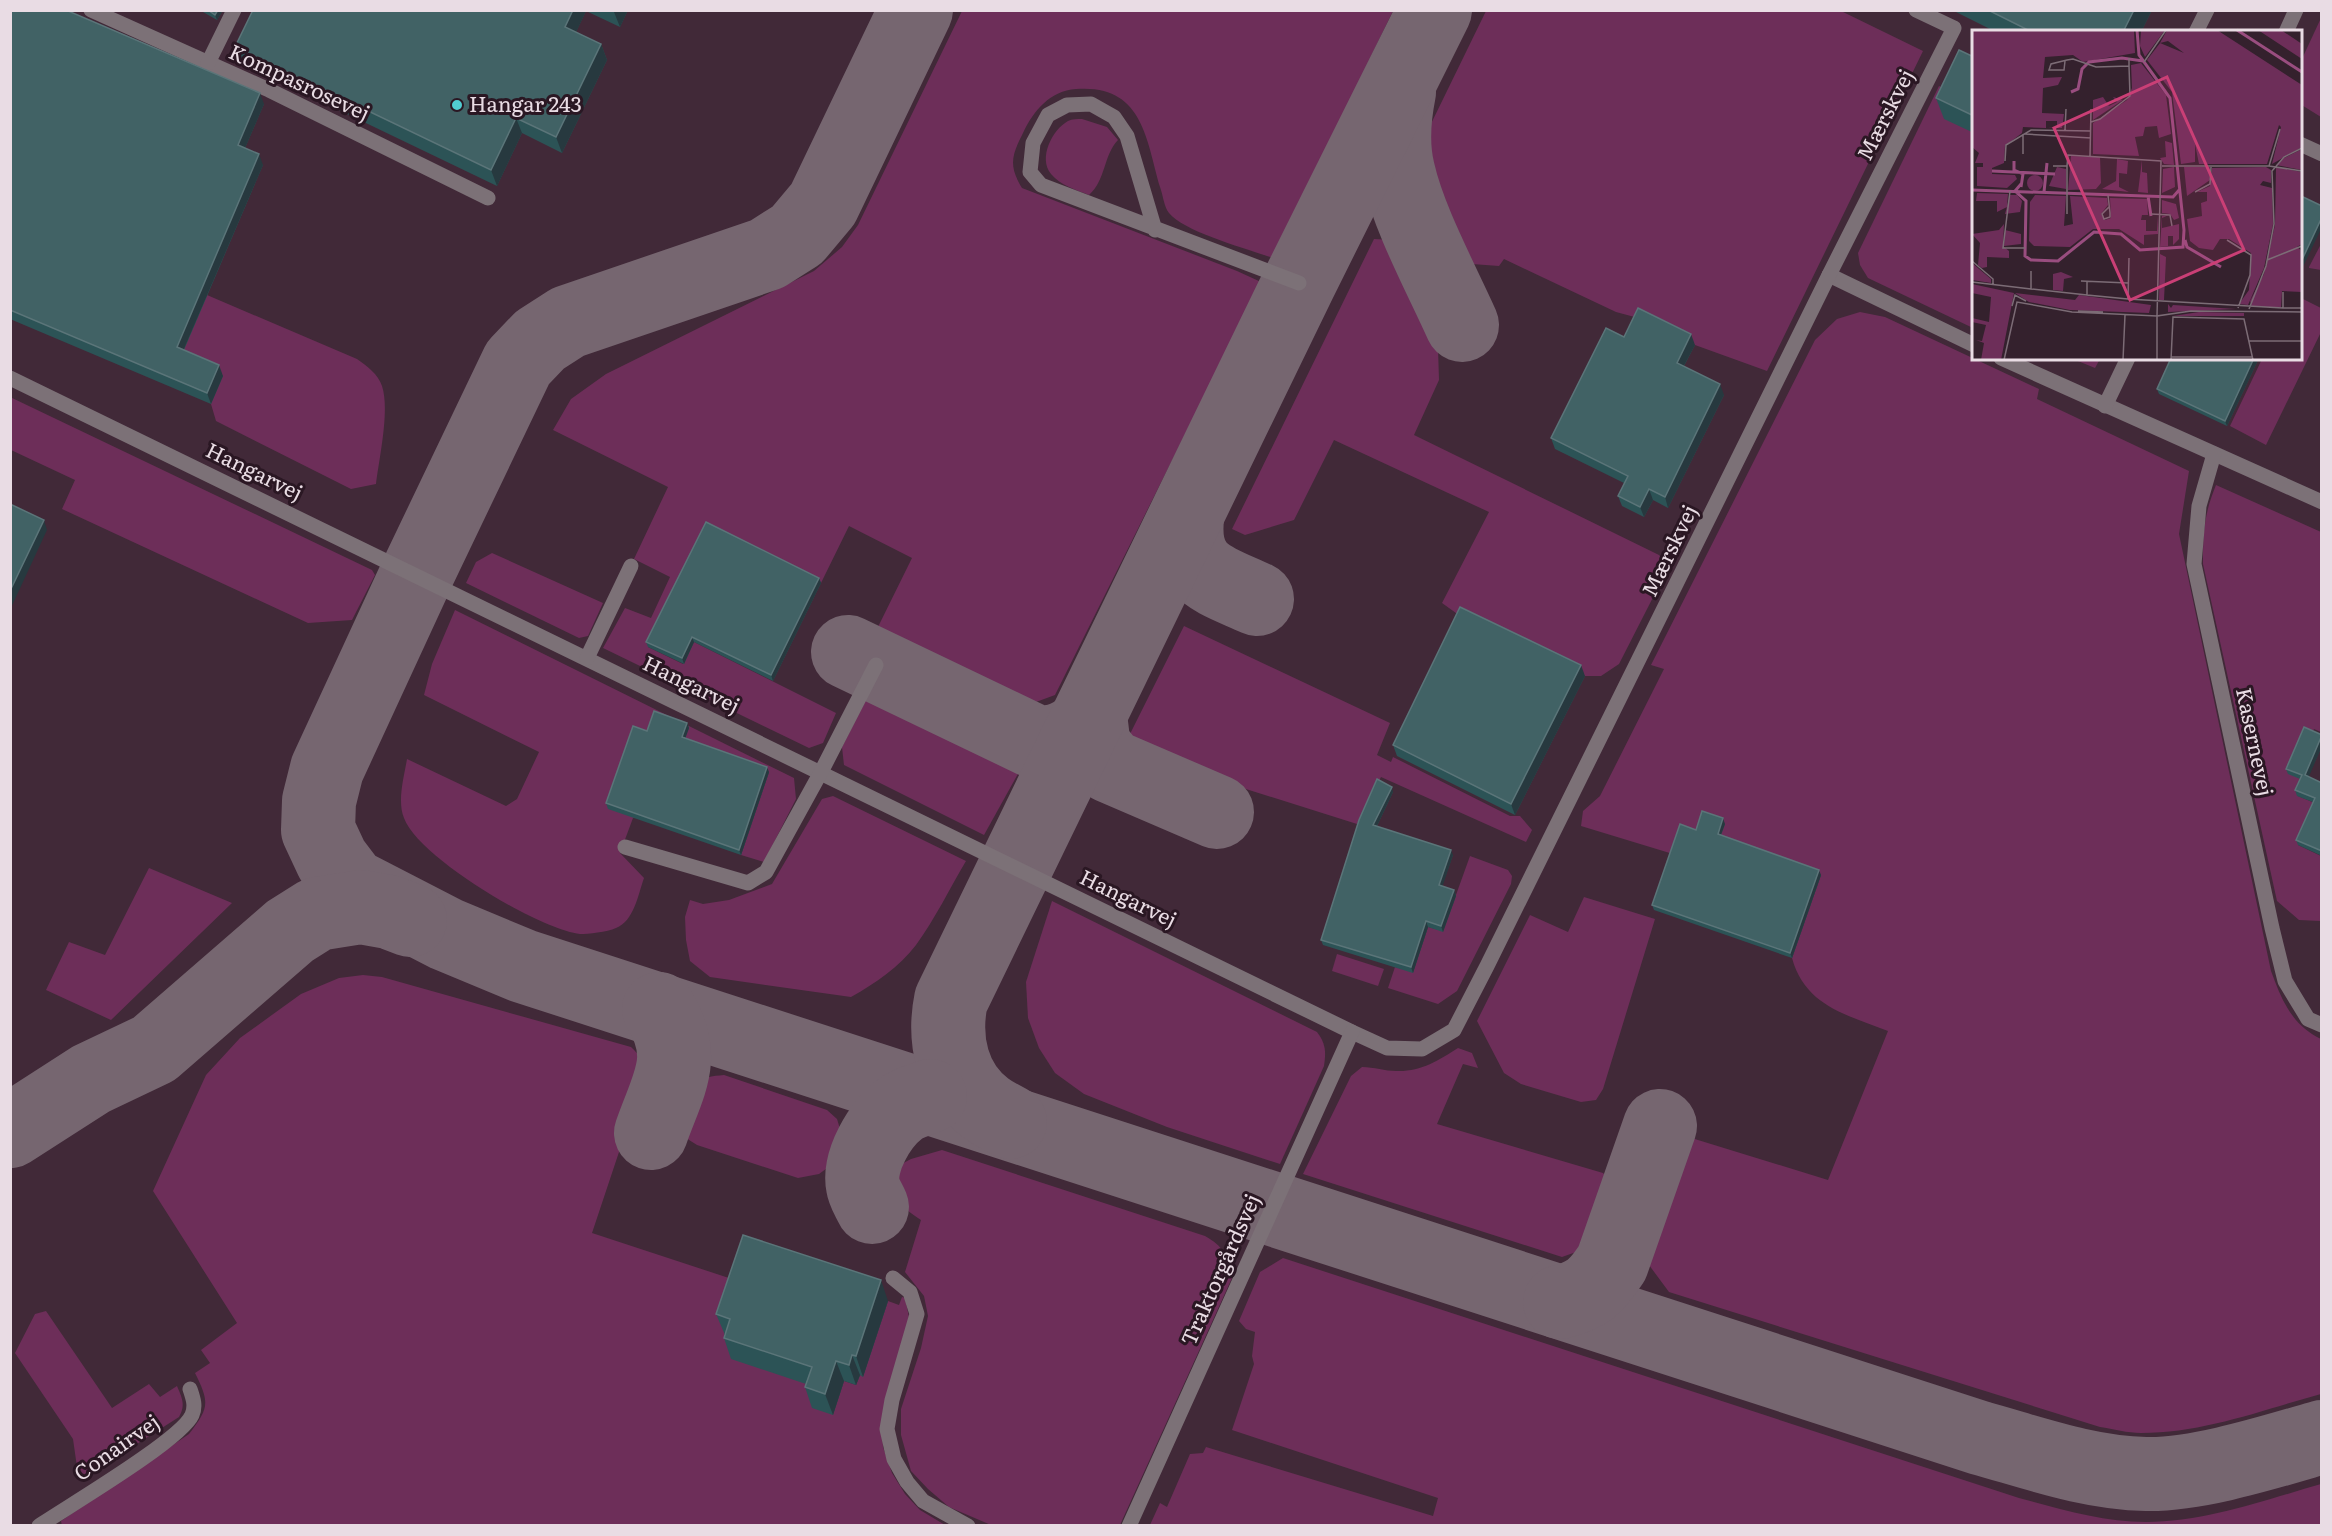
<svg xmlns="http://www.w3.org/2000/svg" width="2332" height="1536" font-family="Literata,serif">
  <rect width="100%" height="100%" fill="#34212d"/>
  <!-- built -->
  <path fill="#412938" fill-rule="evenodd" d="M10,11H2321V1525H11ZM1974,32H2300V358H1974Z"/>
  <!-- green -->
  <g fill="#6d2e59">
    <path d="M962,11H1393L1273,258C1248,249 1184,232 1169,213C1164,207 1163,195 1160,187C1146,137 1142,84 1076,89C1050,91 1034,110 1023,133C1012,155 1008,165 1022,188L1237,271L1261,282L1055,695L1036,702L876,631L912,558L849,526L821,583L708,528L648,647L683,664L694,642L836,713L823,743L809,748L603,648L625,608L651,618L670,577L634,559L668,487L553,430L571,399L606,374L814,271L842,247L858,225Z"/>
    <path d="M1486,11H1841L1923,51L1767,371L1695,345L1642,319L1616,312L1504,259L1499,266L1472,264L1428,166L1426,134Z"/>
    <path d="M2321,18V117L2300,104L2301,61Z"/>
    <path d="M1939,86L1956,94L1973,133V328L1868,278L1860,265L1858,253Z"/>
    <path d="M1082,119L1107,127L1118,140C1103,156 1106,180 1089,195C1076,190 1060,185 1051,174C1038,158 1052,130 1068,121C1072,119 1078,119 1082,119Z"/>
    <path d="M1374,239L1393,240L1438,348L1439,380L1414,435L1659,555L1669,566L1619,664L1601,676H1585L1463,618L1442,603L1489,512L1334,440L1294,520L1245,535L1232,529Z"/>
    <path d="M2321,244V270L2309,268V267Z"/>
    <path d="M207,295L357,359C367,366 378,374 382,386C390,410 379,459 376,484L351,489L216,421L211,404L180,358Z"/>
    <path d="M2301,298L2321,308V332L2266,445L2230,426L2262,359L2300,358Z"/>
    <path d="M1860,312L1885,317L2039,389L2037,399L2189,471L2179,534L2271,971C2282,1001 2292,1025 2321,1039V1394C2262,1410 2204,1433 2141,1433C2128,1433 2113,1429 2100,1427L1669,1292L1649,1265V1236L1685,1136L1828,1180L1888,1031C1847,1015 1805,1006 1792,958L1821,875L1698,835L1673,854L1581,826L1583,811L1600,796L1664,669L1651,665L1815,340L1837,319Z"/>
    <path d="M2073,359H2100L2095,368Z"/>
    <path d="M10,397L372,570L375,575L352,620L308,623L62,509L75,480L11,450Z"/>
    <path d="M2216,485L2321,532V732L2314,729L2311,735L2304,781L2298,796L2317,804L2298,845L2321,856V921L2299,920L2277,901L2203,564C2203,533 2204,514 2216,485Z"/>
    <path d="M492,553L603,603L588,636L579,638L466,583L476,562Z"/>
    <path d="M455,610L794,778L796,799L764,862L741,855L769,772L633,818L620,853L644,878C638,895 634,921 616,928C607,932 588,934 580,934C538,929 418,857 404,818C397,801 404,777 407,759L506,806L517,799L539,752L424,695L432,664Z"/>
    <path d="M1184,626L1390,723L1377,755L1391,762L1393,757L1510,816H1520L1532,830L1526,842L1381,777L1357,824L1230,784L1128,738Z"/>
    <path d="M867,698L1019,772L984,835L844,765L842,747Z"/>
    <path d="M833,796L966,861C950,888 935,919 916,945C899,967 876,983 851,997L710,977L690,961L686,940L685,917L690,900L703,904L729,900L772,884L822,799Z"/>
    <path d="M1470,856L1508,870L1512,876L1511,884L1457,991L1438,1004L1388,988L1395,967L1413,972L1428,927L1443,931Z"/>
    <path d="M149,868L232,903L111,1020L46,990L69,942L105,955Z"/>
    <path d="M1584,897L1655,919L1603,1089L1596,1100L1581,1102L1521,1084L1504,1073L1477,1021L1530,915L1568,932Z"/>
    <path d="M1052,901L1317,1032C1326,1044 1326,1052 1324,1066L1280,1164L1167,1127L1084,1094L1055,1073L1039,1048L1028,1018L1026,982Z"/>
    <path d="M1337,954L1384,969L1378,986L1332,971Z"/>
    <path d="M363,975L382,977L631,1047C640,1055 643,1062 645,1074L592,1233L735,1280L724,1335L738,1339L819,1388L833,1414L844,1381L856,1385L860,1375L863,1376L888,1301L899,1305L902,1297L905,1298L909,1317L882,1423L883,1447L892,1473L905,1494L920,1510L945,1525L62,1526L61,1521L189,1434C209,1408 210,1403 195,1373L210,1363L201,1350L237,1323L153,1191L206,1075L240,1038L301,994L339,978Z"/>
    <path d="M1458,1048L1472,1053L1478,1068L1463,1064L1437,1124L1603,1173L1613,1184L1619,1197L1616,1214L1593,1246L1562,1257L1303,1174L1351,1076L1362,1067C1374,1067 1385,1071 1396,1071C1420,1072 1438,1061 1458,1048Z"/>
    <path d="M724,1075L827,1110L837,1119L841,1132L839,1150L834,1163L819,1174L798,1178L697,1145C693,1142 688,1140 685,1137C672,1125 681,1096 692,1085C701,1077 713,1076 724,1075Z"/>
    <path d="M942,1150L1205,1236C1226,1248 1226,1256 1232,1278L1120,1525H991L949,1507L928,1489L911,1471L901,1435V1409L921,1348L928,1316L924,1296L905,1272L921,1220C901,1206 884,1195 894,1168L911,1159Z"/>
    <path d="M1283,1258L2019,1498C2060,1509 2103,1522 2146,1522C2205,1522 2265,1500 2321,1484V1525H1150L1160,1503L1167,1507L1190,1454L1203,1453L1206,1447L1433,1516L1438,1498L1232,1430L1254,1364L1252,1356L1255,1332L1246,1329L1239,1321L1260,1272Z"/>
    <path d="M46,1311L112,1408L149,1384L160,1397L177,1386C182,1398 186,1405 179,1417L79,1481L73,1439L15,1353L35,1314Z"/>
  </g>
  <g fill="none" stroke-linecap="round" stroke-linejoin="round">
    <!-- taxiway -->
    <g stroke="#766670" stroke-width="74">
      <path d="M916,10L823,204L797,235L767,254L568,322L540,340L518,363L417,574L327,769L319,801L318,830L332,860L351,885L446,934L523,966L1980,1438C2034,1453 2089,1473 2146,1474C2198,1475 2270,1452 2322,1437"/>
      <path d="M1399,92C1394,117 1392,146 1398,171C1409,220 1441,278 1462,325"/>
      <path d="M1187,518C1182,574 1214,579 1257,599"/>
      <path d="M848,652L1038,743C1059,742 1071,737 1087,723"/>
      <path d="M1090,715L1093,740L1097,750L1110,766L1217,812"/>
      <path d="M1010,1122C1002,1118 994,1114 986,1108C952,1083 943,1040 951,1000L1299,283L1435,10"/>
      <path d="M10,1131L91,1079L154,1049L290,931L317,914L361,907L389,912L410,920"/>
      <path d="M651,1133C668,1084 689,1058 659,1009"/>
      <path d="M872,1207C869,1200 864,1193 863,1186C858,1161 880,1124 900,1109C908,1103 920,1100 930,1096"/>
      <path d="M1560,1302C1588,1295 1596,1287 1612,1263L1660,1126"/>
    </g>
    <!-- minor -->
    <g stroke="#7c7177" stroke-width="15">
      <path d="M91,10L269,90L488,198"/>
      <path d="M2196,32L2207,10"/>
      <path d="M2286,32L2296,10"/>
      <path d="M208,63L234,10"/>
      <path d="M2300,144L2322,154"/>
      <path d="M1155,230L1127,136L1114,117L1091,104L1067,105L1048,115L1033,143L1030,172L1041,185L1299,283"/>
      <path d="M1829,275L1974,345"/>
      <path d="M2001,358L2322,502"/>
      <path d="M10,378L1352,1032L1387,1048L1422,1049L1454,1030L1487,966L1829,275L1954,28L1916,10"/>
      <path d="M2105,406L2128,358"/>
      <path d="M2214,454L2199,506L2194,564L2272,928L2285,981L2308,1019L2322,1025"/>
      <path d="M587,658L631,566"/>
      <path d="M625,847L748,883L766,872L821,772L876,665"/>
      <path d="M893,1278L910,1292L917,1314L892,1400L887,1429L894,1459L907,1482L923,1501L968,1526"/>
      <path d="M39,1526C67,1507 181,1440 192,1415C196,1406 193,1398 190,1389"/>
      <path d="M1129,1526L1352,1032"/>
    </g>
  </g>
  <!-- wall -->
  <g fill="#2c5356">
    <path d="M202,10H223L217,20L203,12Z"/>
    <path d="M253,10H628L620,27L586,11L576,32L601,44L607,60L562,153L522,133L497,186L241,63L235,47Z"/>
    <path d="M1952,10H2152L2141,32H1996Z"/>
    <path d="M10,14L264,104L245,148L263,165L184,350L223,376L211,404L10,319Z"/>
    <path d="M1974,57V133L1944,119L1936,98Z"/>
    <path d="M1624,337L1695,345L1684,366L1724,395L1668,508L1653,500L1644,517L1622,506L1618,496L1624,483L1555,449L1551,438Z"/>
    <path d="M2171,358H2259L2227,426L2159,394L2157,389Z"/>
    <path d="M819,578L821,583L773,681L694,642L684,664L648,647L646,642Z"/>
    <path d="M1585,676L1515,815L1397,756L1393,745Z"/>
    <path d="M687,723L689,728L685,738L769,772L741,855L608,809L606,803L647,731Z"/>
    <path d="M2322,735V746L2308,777L2322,783V856L2298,845L2296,840L2313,802L2297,796L2295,790L2300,779L2288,774L2286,769Z"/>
    <path d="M1377,779L1393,792L1377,826L1453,855L1442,886L1454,890L1456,896L1443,932L1428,927L1413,973L1323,945L1321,940Z"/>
    <path d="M1725,824L1721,835L1821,875L1792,958L1654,910L1652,905L1696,830Z"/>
    <path d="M888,1301L863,1377L860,1375L856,1385L844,1381L833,1415L812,1408L805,1387L806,1384L731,1359L724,1338L725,1335L716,1314Z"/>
  </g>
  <!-- shaded-wall -->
  <g fill="#27393f">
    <path d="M218,10H223L217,20L215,15Z"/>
    <path d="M573,10L586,11L571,43L565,27Z"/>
    <path d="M615,10H628L620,27L614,12Z"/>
    <path d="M2134,10H2152L2141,32H2123Z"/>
    <path d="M601,44L607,60L562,153L556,137Z"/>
    <path d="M260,93L264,104L242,155L238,145Z"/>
    <path d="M516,118L522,133L497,186L491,170Z"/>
    <path d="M259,154L263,165L180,358L177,347Z"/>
    <path d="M2322,217V227L2301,271V262Z"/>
    <path d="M1691,334L1695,345L1680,373L1677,363Z"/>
    <path d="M2254,358H2259L2227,426L2225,421Z"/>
    <path d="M219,365L223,376L211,404L207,393Z"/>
    <path d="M1720,384L1724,395L1668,508L1665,497Z"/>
    <path d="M1649,489L1653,500L1644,517L1640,507Z"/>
    <path d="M44,520L47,530L10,610V591Z"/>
    <path d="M819,578L821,583L773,681L771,675Z"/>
    <path d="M692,637L694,642L684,664L682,658Z"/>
    <path d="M1581,665L1585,676L1515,815L1511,804Z"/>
    <path d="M687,723L689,728L684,742L682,737Z"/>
    <path d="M2322,736V746L2307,781L2305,775Z"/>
    <path d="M767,767L769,772L741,855L739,850Z"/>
    <path d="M1392,787L1393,792L1375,830L1373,825Z"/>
    <path d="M1723,818L1725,824L1719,840L1718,834Z"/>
    <path d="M1451,850L1453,855L1441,891L1439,885Z"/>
    <path d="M1819,870L1821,875L1792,958L1790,953Z"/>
    <path d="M1454,890L1456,896L1443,932L1441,926Z"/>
    <path d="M1426,921L1428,927L1413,973L1411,967Z"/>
    <path d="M881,1280L888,1301L863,1377L856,1356Z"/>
    <path d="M852,1355L860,1375L856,1385L849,1365Z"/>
    <path d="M836,1361L844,1381L833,1415L825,1394Z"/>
  </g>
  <!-- building -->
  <g fill="#416265" stroke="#5b7579" stroke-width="1.5">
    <path d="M12,10H66L260,93L238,145L259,154L177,347L219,365L207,393L10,310V14Z"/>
    <path d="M208,10H218L215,15Z"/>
    <path d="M253,10H573L565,27L601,44L556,137L516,118L491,170L235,47Z"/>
    <path d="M1988,10H2134L2123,32H2032Z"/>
    <path d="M1959,50L1974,57V116L1936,98Z"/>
    <path d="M2301,196L2322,206V217L2301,262Z"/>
    <path d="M1638,308L1691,334L1677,363L1720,384L1665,497L1649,489L1640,507L1618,496L1628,476L1551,438L1606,328L1624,337Z"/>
    <path d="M2171,358H2254L2225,421L2157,389Z"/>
    <path d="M10,504L44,520L10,591Z"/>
    <path d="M706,522L819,578L771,675L692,637L682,658L646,642Z"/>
    <path d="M1460,607L1581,665L1511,804L1393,745Z"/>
    <path d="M654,711L687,723L682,737L767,767L739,850L606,803L633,726L647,731Z"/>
    <path d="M2304,727L2322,735L2305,775L2322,783V851L2296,840L2315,798L2295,790L2302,775L2286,769Z"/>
    <path d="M1377,779L1392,787L1373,825L1451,850L1439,885L1454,890L1441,926L1426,921L1411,967L1321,940L1359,820Z"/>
    <path d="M1702,811L1723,818L1718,834L1819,870L1790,953L1652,905L1680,824L1696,830Z"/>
    <path d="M743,1235L881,1280L856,1356L852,1355L849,1365L836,1361L825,1394L805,1387L812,1367L724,1338L730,1319L716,1314Z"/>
  </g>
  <!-- markers -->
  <circle fill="#51ccd1" stroke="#2a1723" stroke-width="2" cx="457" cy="105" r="6"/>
  <g text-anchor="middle" stroke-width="6" stroke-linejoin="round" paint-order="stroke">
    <!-- street labels -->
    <g font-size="21" fill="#e9dce4" stroke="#2a1723">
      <text transform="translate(299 83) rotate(25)" y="7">Kompasrosevej</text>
      <text transform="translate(1886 115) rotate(-63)" y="7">Mærskvej</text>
      <text transform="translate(254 472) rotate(26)" y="7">Hangarvej</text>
      <text transform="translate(1670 551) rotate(-64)" y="7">Mærskvej</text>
      <text transform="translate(691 685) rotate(26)" y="7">Hangarvej</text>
      <text transform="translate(2254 742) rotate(78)" y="7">Kasernevej</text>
      <text transform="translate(1128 899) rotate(26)" y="7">Hangarvej</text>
      <text transform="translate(1221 1270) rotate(-66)" y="7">Traktorgårdsvej</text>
      <text transform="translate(117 1448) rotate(-35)" y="7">Conairvej</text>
    </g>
    <!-- poi labels -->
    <g font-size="21" fill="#e9dce4" stroke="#2a1723" text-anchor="start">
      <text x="469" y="112">Hangar 243</text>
    </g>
  </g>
  <!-- overview -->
  <g transform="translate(1972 30)">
    <rect width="330" height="330" fill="#34212d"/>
    <path d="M1,0H162L163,23L111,32L101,25L73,27L71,48L90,47L86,55L71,58L70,83L92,84L90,98H76L85,97V91H74V98L51,97L50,103L33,116L32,133L20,138V144L43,145L45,149L35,158L5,156V137H11V133H3L7,123L0,117ZM169,0H193L173,27L168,16ZM195,0H245L330,55V117L300,134L309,97L307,95L295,134H227L223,114V132L209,134L200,62L175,30L188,13L212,23L196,11L188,13ZM286,0H309L330,14V29ZM169,33L194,65L199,104L187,108L185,96L173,97L171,106L163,107L167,126L121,124V93L155,70L160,58L159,35ZM131,67L137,76L145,72L141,67L151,70L121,90V70ZM193,111L200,113L202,135L192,134L188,128L194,127ZM330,119V140L304,135L312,128ZM99,126L128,127L129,153L124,159L96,160ZM145,129L156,131L155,144L147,143V157L157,162L130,159L144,151ZM170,130V142L175,143L176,163L166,162ZM85,137L94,139V159L77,156ZM202,137L203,157L190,163L191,139ZM212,137H238V150L215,166ZM294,137L299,140V153L291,151L288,155L300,158L301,194L292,238L276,275L267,274L277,260L279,223L257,209H248L241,220L227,218L218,211L215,189L230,186L229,173L235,171V162H225L238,156L240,138ZM304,137L330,142V214L325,217L330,221V262L310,261L309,277H280L278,271L292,244L303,195ZM55 153a8 8 0 1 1 16 0a8 8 0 1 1-16 0ZM5,163L36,164L35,177L25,182V171H4ZM38,165H45L50,171L48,182L33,184ZM63,165L94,166L92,196L101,194L98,166L135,168L136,175L129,184L133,190L139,188L138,168L175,169L176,185H170L169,190H174V201H185L186,185V204L172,205V215L147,199H121L98,217L62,216L57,211L58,172ZM190,170L204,174L207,188L202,190L198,184L190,183ZM197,185L190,188V198L207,194V209L201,215V206H196V216L188,217L190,186ZM32,194L31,216L37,221V228L15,227V237L10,238L6,235L8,213L0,204L27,200ZM33,200L49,204V214L32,216ZM188,224L194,227L192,270H187ZM0,233L19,249V253L0,250ZM89,242L101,247L92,249L91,261L81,260V244ZM0,254L42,263L29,330H9L12,313L4,310L10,311L14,295L0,292V288L17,292L19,267L0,263ZM43,263L103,270L107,265L179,275L177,283L98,280L57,272ZM196,274L199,278L201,275L264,279L196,282ZM227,282L272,283V286H201Z" fill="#6d2e59"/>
    <path fill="none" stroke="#994d7f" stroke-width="3" d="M265,0L330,42M99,62L106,59L110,39L117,32L150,28L171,31M42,131V140L51,144L49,157M20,141L83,144M49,154L43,161L54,171L53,226L59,230L86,231L122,202L149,204L168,220L211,217L212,200L198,68L167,25L165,0M0,160L201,167L208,159M72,162L75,133M176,166L179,186M213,210L215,217L249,237"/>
    <path fill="none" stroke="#7c6c76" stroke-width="1.5" d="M93,31L92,40H77L79,34L95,30L101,29L124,37L157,36V28M172,32L194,0M119,92L128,89L158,66L157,36M93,100L94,79M53,104L119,108M51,124V104M118,126L119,79M33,131L34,115L59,100L119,101M81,136H95V184M190,136H297L330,141M297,136L308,99M38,161L31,218H53M223,162L238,154L239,137M136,165L138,183V187L132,189L130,184L137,177M179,184L198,185L200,196M255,210L279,225L278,245L266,278M157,228L156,269L311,278M295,230L330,216M0,231L21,249V254M59,241V259L115,265M109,251L156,253M115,251V265L156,269M0,252L59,259M311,262V278H330M40,276L43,265L54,271M277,279L294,236L302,194L300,141L312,127L330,118M106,281L131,282M277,311H330M199,327H281M32,330L45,272L100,282L185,286L189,131L96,125L95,136M151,330L153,285M185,330V286L219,281L330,282M199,330L201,287L272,289L281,330"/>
    <path fill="#ca3f76" fill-opacity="0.15" stroke="#ca3f76" stroke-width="3" d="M195,47L272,220L158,270L82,98Z"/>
    <rect width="330" height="330" fill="none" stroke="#e9dce4" stroke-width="3"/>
  </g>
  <!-- border -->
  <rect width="2332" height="1536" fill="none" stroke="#e9dce4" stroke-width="24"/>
</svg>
